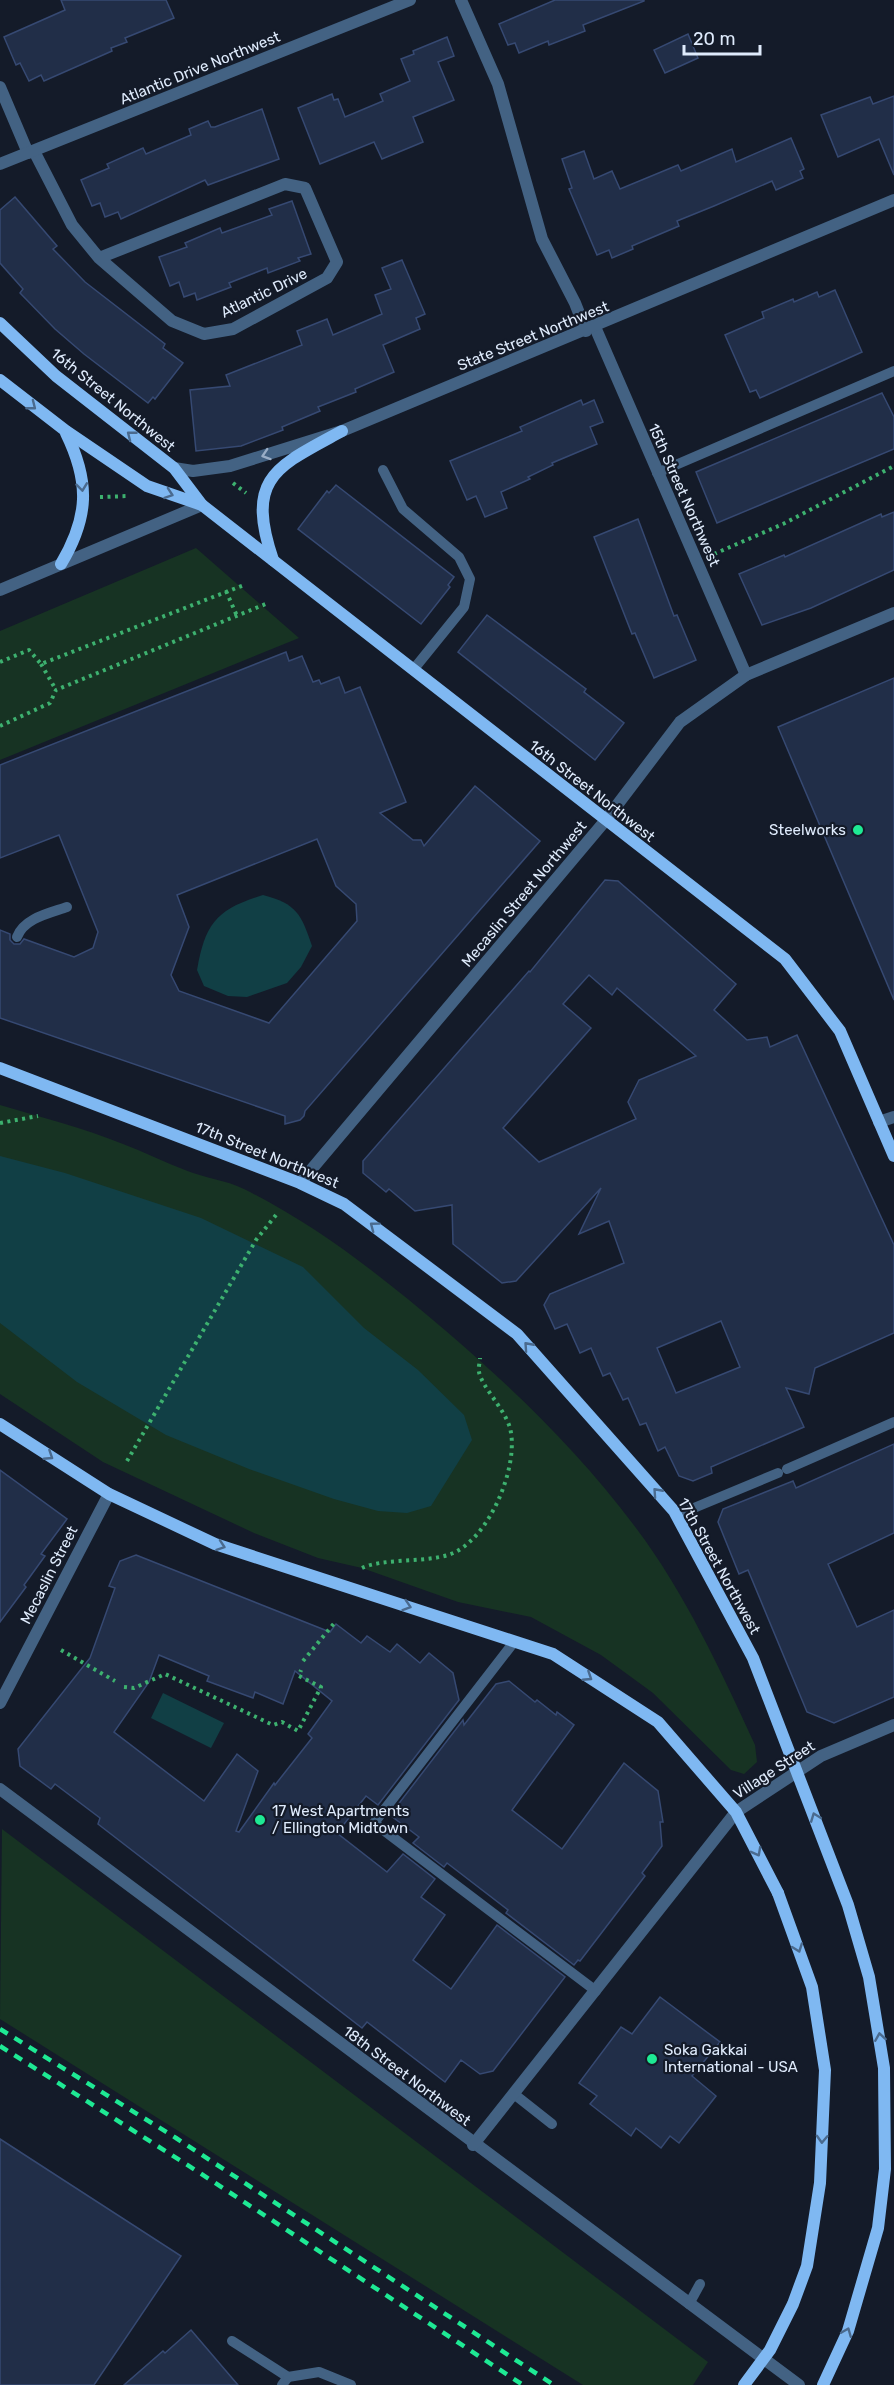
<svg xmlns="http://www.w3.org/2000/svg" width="894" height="2385" font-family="Rubik,sans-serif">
  <rect width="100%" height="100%" fill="#141b29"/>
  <!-- green -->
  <g fill="#173323">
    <path d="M196,548L299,638L0,760V631Z"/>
    <path d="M0,1105C41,1117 83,1128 123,1144C144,1152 164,1162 185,1170C204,1178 226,1180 244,1189C318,1226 384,1278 446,1331C515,1390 582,1455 636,1528C685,1593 721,1671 755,1745L757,1762L744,1774L731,1770L653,1693L601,1655L531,1617L458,1602L362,1568L318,1558L254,1533L103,1462L0,1394Z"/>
    <path d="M2,1829L708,2362L693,2385H583L0,2019Z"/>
  </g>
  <!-- water -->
  <g fill="#113f45">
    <path d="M263,895C297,904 301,914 312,946L301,967L287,983L247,997L228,996L204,986L197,970C205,923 217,909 263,895Z"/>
    <path d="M0,1156L65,1173L201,1218L303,1267L364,1328L418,1370L464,1415L472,1440L431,1506L407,1513L378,1511L334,1499L249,1469L166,1435L77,1382L0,1323Z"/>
    <path d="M163,1693L224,1723L211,1748L151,1718Z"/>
  </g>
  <!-- building -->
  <g fill="#212e48" stroke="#364972" stroke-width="1.5" fill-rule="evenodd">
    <path d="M61,0H166L174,18L125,38L127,42L111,48L112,51L44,81L41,75L29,81L20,63L16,65L4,37L65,10Z"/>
    <path d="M555,0H644V1L583,25L585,31L549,45L548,41L519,53L515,43L508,45L499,24Z"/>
    <path d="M688,34L698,58L665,73L654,50Z"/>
    <path d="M447,37L454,56L438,62L454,100L413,117L423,142L382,159L374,142L320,164L298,108L332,94L334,100L338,99L345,117L383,101L380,94L410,81L401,59L414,54L413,51Z"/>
    <path d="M894,96V175L879,139L838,157L821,115L870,97L873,104Z"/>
    <path d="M262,109L279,159L208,185L205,180L121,219L118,212L105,217L100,203L92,206L81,180L109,168L107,164L143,148L146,154L191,135L189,129L208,121L211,127H215Z"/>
    <path d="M791,138L804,169L800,171L803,178L776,190L772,181L714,206L677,221L679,226L632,246L633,249L612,258L609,250L597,255L569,189L572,188L562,159L584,151L594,179L612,171L620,189L678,165L681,171L732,149L736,162Z"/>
    <path d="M15,197L57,246L53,249L85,282L165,344L163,348L183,363L155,399L153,397L148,403L84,354L55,329L20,293L23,289L0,263V210Z"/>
    <path d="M292,201L311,254L298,258L300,261L268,273L267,268L229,283L231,287L197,300L195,293L184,297L179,282L170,286L159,257L187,247L185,243L220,228L222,233L272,215L269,209Z"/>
    <path d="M402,260L425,314L416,318L420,329L383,345L394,372L355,389L356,392L318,407L320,411L282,427L283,430L241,446L196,451L190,390L230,386L226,375L302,345L297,331L327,319L333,335L382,314L375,295L391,289L382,268Z"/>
    <path d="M835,290L862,352L760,398L756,390L750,392L725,335L764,318L762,312L793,299L794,302L817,292L819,297Z"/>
    <path d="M882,393L894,417V449L717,523L696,472Z"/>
    <path d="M581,400L583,405L594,400L603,422L590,427L597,444L552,463L553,465L528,477L530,479L501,492L507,508L485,517L476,496L467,500L450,461L522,431L520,427Z"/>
    <path d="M336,485L454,577L448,585L450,587L421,624L298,529L327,491L329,493Z"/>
    <path d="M894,512V570L811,608L762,625L739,574L784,555L785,557L881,514L882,517Z"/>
    <path d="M638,519L674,616L677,615L696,660L654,678L635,633L632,634L594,537Z"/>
    <path d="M487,615L586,689L584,692L624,723L595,760L458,652Z"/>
    <path d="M286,652L289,661L302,656L313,682L319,680L321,684L339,677L345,693L360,687L406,802L380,813L413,840H421L424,846L475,786L540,841L305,1111L304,1116L300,1120L285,1124V1116L0,1018V930L10,934V940L14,944H20L24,939L74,957L93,948L98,932L59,835L0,858V765ZM317,839L336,886L356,904L357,921L269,1023L179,991L171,975L189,927L177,895Z"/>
    <path d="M894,678V1000L778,727Z"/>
    <path d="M605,880L618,881L736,984L714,1010L747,1040L767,1037L770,1047L797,1035L894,1245V1333L815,1368L809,1394L786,1388L804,1427L711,1467L712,1473L693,1481L679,1476L665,1447L658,1451L646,1423L640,1425L628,1398L623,1400L610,1373L603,1376L591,1348L580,1353L567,1324L555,1329L544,1305L550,1294L624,1263L609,1221L579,1234L601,1188L516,1281L502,1283L453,1244L452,1205L415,1211L389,1189L386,1192L363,1173V1161L529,971L530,972ZM589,975L612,995L617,988L696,1056L639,1080L628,1102L636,1119L539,1162L503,1128L591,1028L563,1004ZM721,1321L740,1367L676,1393L657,1348Z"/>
    <path d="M894,1444V1533L828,1564L857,1627L894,1610V1697L834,1723L807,1712L748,1570L739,1574L718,1522L723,1509L793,1481L796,1488Z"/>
    <path d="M0,1470L67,1519L41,1554L45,1556L24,1585L26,1587L0,1622Z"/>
    <path d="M136,1555L330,1632L336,1624L361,1643L367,1636L390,1652L397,1644L420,1663L429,1653L453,1673L459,1700L378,1805L366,1796L337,1833L387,1872L403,1854L435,1879L421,1897L445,1915L413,1960L451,1989L497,1925L565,1977L493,2071L480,2074L461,2060L445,2082L367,2022L362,2028L98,1824L100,1818L55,1784L51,1789L20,1766L18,1749L90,1658L115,1588L109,1586L120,1561ZM159,1655L209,1676L207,1681L253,1698L255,1692L283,1704L295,1671L332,1701L308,1734L312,1738L275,1785L274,1783L239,1832L236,1831L258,1771L237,1754L204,1801L114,1732L149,1682Z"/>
    <path d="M509,1681L535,1702L537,1700L556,1715L557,1712L574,1725L512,1810L562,1849L624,1763L658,1791L663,1822H660L662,1846L642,1873L645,1876L580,1961L578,1960L574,1965L506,1913L508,1910L447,1863L444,1867L413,1843L419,1837L390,1815L463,1720L464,1725L496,1684Z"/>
    <path d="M660,1997L720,2042L692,2076L716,2096L679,2143L670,2136L661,2148L636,2128L631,2136L590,2104L597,2096L579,2083L621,2027L632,2034Z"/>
    <path d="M0,2139L181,2256L94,2385H0Z"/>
    <path d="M191,2330L238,2385H124L163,2351L165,2353Z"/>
  </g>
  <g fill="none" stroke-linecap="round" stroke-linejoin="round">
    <!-- path -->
    <g stroke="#3db16f" stroke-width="4" stroke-dasharray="3 4.5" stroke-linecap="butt">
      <path d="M233,483L246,493"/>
      <path d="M100,497L129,496"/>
      <path d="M714,554L783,524L894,466"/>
      <path d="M226,591L237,616"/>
      <path d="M0,662L29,650L41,664L244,585"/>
      <path d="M41,664L56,690"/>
      <path d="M0,726L50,703L56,690L268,603"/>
      <path d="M0,1123L38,1116"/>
      <path d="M127,1461L256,1240L276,1215"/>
      <path d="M362,1568C384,1558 421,1563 448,1555C488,1543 520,1466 510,1428C504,1408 482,1387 479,1372C478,1368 480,1362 480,1358"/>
      <path d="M61,1650L115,1681"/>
      <path d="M303,1661L336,1621"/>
      <path d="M124,1687L134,1688L165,1674L273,1725L282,1722L298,1731L321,1687L299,1676L301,1670"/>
    </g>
    <!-- lane -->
    <g stroke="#436283" stroke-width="10">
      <path d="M383,470L403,509L459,557L470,579L464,607L413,670"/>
      <path d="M657,473L894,371"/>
      <path d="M17,937C24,918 50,913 67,907"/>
      <path d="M787,1469L894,1422"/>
      <path d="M677,1515L778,1473"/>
      <path d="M514,1642L374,1823L596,1991"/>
      <path d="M514,2094L552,2124"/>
      <path d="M689,2304L700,2284"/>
      <path d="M232,2341L288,2377L282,2385"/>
      <path d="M288,2377L319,2372L351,2385"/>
    </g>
    <!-- street -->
    <g stroke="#436283" stroke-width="12">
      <path d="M461,0L498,84L542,239L575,303L586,331"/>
      <path d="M0,87L28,153"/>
      <path d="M34,151L72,225L99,258L172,321L204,334L233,329L327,278L337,262L305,188L285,184L99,258"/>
      <path d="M0,164L410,0"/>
      <path d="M595,327L746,675"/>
      <path d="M174,468L193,471L230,466L342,431L894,200"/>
      <path d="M0,590L202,505"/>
      <path d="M879,1122L894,1117"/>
      <path d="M300,1183L605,821L680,722L746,675L894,613"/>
      <path d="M0,1703L109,1494"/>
      <path d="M0,1789L799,2385"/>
      <path d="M473,2145L736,1812L821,1756L894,1725"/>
    </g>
    <!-- secondary -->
    <g stroke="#7fb8f2" stroke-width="12">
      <path d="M0,323L56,376L174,468L202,505L785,959L840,1031L894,1156"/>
      <path d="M0,380L66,431L147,486L202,505"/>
      <path d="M273,560C245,477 276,467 342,431"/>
      <path d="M61,564C89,517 90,482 66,433"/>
      <path d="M0,1068L300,1183L344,1204L517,1334L674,1511L753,1658L848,1905L869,1977L884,2068L885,2169L878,2228L848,2331L823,2385"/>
      <path d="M0,1424L109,1494L215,1544L553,1654L658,1722L736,1812L778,1893"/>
    </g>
    <!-- rail -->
    <g stroke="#1ee994" stroke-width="4.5" stroke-dasharray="9 8" stroke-linecap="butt">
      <path d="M0,2029L176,2138L554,2385"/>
      <path d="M0,2046L200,2173L523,2385"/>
    </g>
    <!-- secondary-bridge -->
    <path stroke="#7fb8f2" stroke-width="12" d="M744,2385L770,2350L793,2304L807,2266L820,2183L825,2070L812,1987L778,1893"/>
  </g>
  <!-- one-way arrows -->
  <defs><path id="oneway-chevron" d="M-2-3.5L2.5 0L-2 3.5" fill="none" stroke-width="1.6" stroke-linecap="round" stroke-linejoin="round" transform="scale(1.5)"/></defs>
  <g stroke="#4a6a8e">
    <use href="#oneway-chevron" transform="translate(32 406) rotate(38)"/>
    <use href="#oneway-chevron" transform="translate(131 435) rotate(-142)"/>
    <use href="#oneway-chevron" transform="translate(82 487) rotate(83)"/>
    <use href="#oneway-chevron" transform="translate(169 494) rotate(19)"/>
    <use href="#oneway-chevron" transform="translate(374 1226) rotate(-143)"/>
    <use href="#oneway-chevron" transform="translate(528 1346) rotate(-132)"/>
    <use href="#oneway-chevron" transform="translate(49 1456) rotate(33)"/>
    <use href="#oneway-chevron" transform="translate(657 1492) rotate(-132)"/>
    <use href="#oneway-chevron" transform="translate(221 1546) rotate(19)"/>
    <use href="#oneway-chevron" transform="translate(407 1606) rotate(18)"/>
    <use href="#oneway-chevron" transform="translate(588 1677) rotate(33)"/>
    <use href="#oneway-chevron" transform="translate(815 1817) rotate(-111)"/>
    <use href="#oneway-chevron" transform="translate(757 1852) rotate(62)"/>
    <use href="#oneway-chevron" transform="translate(798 1948) rotate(70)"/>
    <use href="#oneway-chevron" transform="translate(880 2037) rotate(-99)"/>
    <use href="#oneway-chevron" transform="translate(822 2139) rotate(92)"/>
    <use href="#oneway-chevron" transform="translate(847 2332) rotate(-68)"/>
  </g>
  <use stroke="#99adc6" href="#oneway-chevron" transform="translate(266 455) rotate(162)"/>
  <!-- markers -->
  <g fill="#1ee994" stroke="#141b29" stroke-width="2">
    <circle cx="858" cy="830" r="6"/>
    <circle cx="260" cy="1820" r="6"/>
    <circle cx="652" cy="2059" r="6"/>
  </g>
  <g text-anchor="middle" stroke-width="4.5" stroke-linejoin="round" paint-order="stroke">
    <!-- street labels -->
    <g font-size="15" fill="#dfebfc" stroke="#141b29">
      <text transform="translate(200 68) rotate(-22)" y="5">Atlantic Drive Northwest</text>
      <text transform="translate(264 293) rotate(-26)" y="5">Atlantic Drive</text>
      <text transform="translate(533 336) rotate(-22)" y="5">State Street Northwest</text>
      <text transform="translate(113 400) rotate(39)" y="5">16th Street Northwest</text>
      <text transform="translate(684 495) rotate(66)" y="5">15th Street Northwest</text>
      <text transform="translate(592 791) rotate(38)" y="5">16th Street Northwest</text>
      <text transform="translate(524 894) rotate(-50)" y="5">Mecaslin Street Northwest</text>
      <text transform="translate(267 1155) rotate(22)" y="5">17th Street Northwest</text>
      <text transform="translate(719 1566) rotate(61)" y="5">17th Street Northwest</text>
      <text transform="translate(49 1575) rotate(-63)" y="5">Mecaslin Street</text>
      <text transform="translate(774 1770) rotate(-33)" y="5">Village Street</text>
      <text transform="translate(407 2076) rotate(37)" y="5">18th Street Northwest</text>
    </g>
    <!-- poi labels -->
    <g font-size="15" fill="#dfebfc" stroke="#141b29" text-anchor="start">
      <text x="846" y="835" text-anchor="end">Steelworks</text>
      <text x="272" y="1816">17 West Apartments<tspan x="272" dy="17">/ Ellington Midtown</tspan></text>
      <text x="664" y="2055">Soka Gakkai<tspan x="664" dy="17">International - USA</tspan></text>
    </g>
  </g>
  <!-- scale -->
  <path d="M684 45v9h76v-9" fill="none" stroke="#dfebfc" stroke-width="3"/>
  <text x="693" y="45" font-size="18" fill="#dfebfc" stroke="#141b29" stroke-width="4.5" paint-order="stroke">20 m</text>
</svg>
